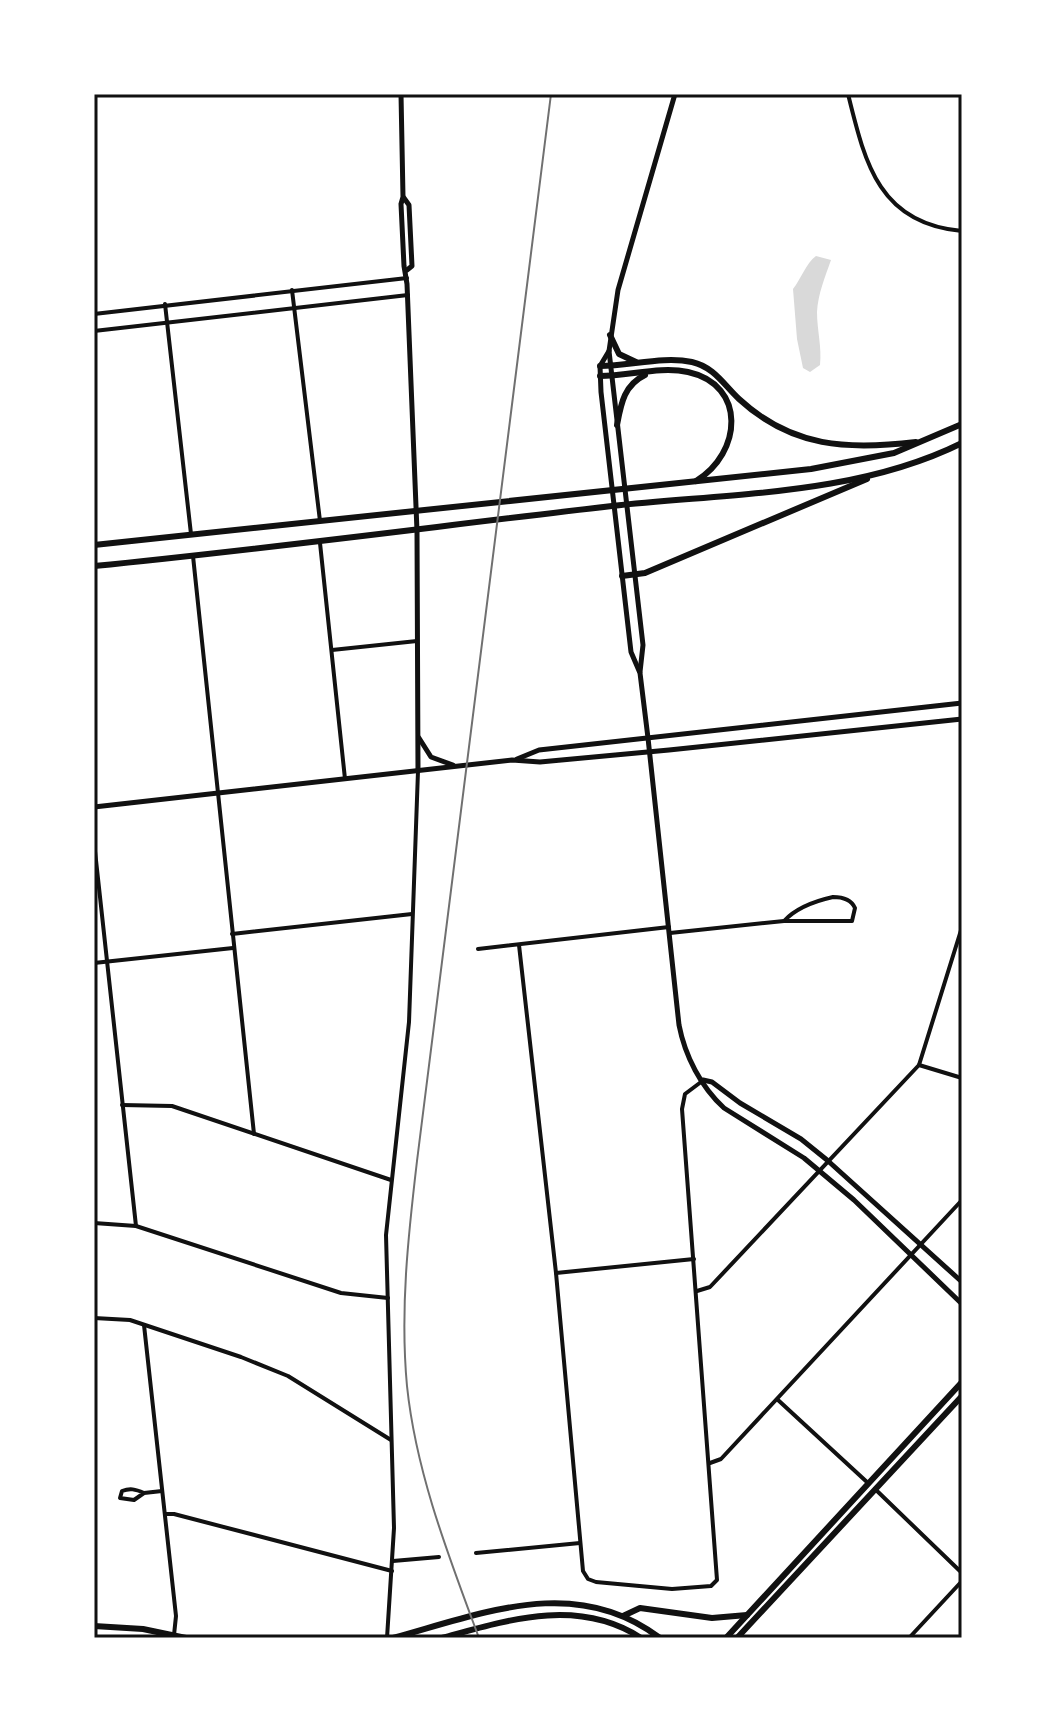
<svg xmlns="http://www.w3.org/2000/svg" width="1056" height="1732" font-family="'Source Sans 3',sans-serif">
  <rect width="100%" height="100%" fill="#fff"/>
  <!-- water -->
  <path fill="#d9d9d9" d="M816,256L831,260C825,277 818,294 817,312C817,330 822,347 820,365L810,372L803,368L797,339L793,289C801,279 806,263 816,256Z"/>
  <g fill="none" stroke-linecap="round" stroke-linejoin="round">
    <!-- minor -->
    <g stroke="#111" stroke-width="4">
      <path d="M292,290L320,521"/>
      <path d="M165,304L191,534"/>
      <path d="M320,543L345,779"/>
      <path d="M193,556L254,1134"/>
      <path d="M332,650L417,641"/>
      <path d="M94,842L136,1226"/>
      <path d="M833,897C842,897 851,899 855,908L852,921H784C797,907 815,901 833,897Z"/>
      <path d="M670,933L784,921"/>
      <path d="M232,934L412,914"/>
      <path d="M519,945L556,1273L583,1571L588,1579L596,1582L672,1589L711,1586L717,1580L682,1109L685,1094L701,1082"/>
      <path d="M478,949L669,927"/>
      <path d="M94,963L233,948"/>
      <path d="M919,1065L962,1078"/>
      <path d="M122,1105L172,1106L391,1180"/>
      <path d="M94,1223L136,1226L341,1293L388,1298"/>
      <path d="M556,1273L694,1259"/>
      <path d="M697,1291L710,1287L919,1065L962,927"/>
      <path d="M94,1318L130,1320L241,1357L288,1376L391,1440"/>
      <path d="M144,1325L176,1616L174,1635"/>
      <path d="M778,1400L868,1483"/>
      <path d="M710,1463L721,1459L962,1200"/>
      <path d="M875,1489L962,1573"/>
      <path d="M144,1493C135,1489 130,1488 122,1491L120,1498L134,1500L144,1493L162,1491"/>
      <path d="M165,1514H174L392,1571"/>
      <path d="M476,1553L580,1543"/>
      <path d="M393,1561L439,1557"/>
      <path d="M909,1638L962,1581"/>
    </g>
    <!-- tertiary -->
    <g stroke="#111" stroke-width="4">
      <path d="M848,94C865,163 879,224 962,231"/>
      <path d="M94,314L407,278"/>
      <path d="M94,331L408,295"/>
      <path d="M387,1638L394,1528L386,1235L409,1022L418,771"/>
    </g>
    <!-- secondary -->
    <g stroke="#111" stroke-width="5">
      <path d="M401,94L403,197L401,204L404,266L407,284L417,531L418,771"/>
      <path d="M404,198L409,205L412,266L407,270"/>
      <path d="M609,351L600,366L601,392L631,652L640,673L648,738L679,1025C685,1056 701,1087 724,1108L804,1158L854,1200L962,1304"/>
      <path d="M640,672L643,645L609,351L618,290L675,94"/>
      <path d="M419,738L431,757L453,765"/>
      <path d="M517,759L539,750L962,703"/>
      <path d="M94,807L512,760L540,762L669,750L962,719"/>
      <path d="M703,1080L712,1082L740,1103L801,1139L827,1160L962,1282"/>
    </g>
    <!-- primary -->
    <g stroke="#111" stroke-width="6">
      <path d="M623,1616L640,1608L712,1618L747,1615"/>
      <path d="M94,1626L143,1629L186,1638"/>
      <path d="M393,1638C484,1613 576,1574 660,1638"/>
      <path d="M442,1638C507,1620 578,1597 641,1638"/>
      <path d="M726,1638L962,1382"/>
      <path d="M737,1638L962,1396"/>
    </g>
    <!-- trunk -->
    <g stroke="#111" stroke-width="6">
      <path d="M610,335L619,354L636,362"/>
      <path d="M600,366C630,366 663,356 692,362C714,367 724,385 739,399C792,448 848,450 916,442"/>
      <path d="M600,376C629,376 660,366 688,372C747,385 742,453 696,481"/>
      <path d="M617,425C621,404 624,385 645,375"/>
      <path d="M94,545L811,469L894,453L962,424"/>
      <path d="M94,566C267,549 439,526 612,506C729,493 855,496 962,443"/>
      <path d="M622,576L645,573L867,479"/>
    </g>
    <!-- rail -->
    <path stroke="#707070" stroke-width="2" d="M479,1638C449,1557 416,1473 407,1386C400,1311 408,1237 417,1161L551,94"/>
  </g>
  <!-- border -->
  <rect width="1056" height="1732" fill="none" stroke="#ffffff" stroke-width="192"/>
  <rect x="96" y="96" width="864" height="1540" fill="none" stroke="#111" stroke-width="3"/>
</svg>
